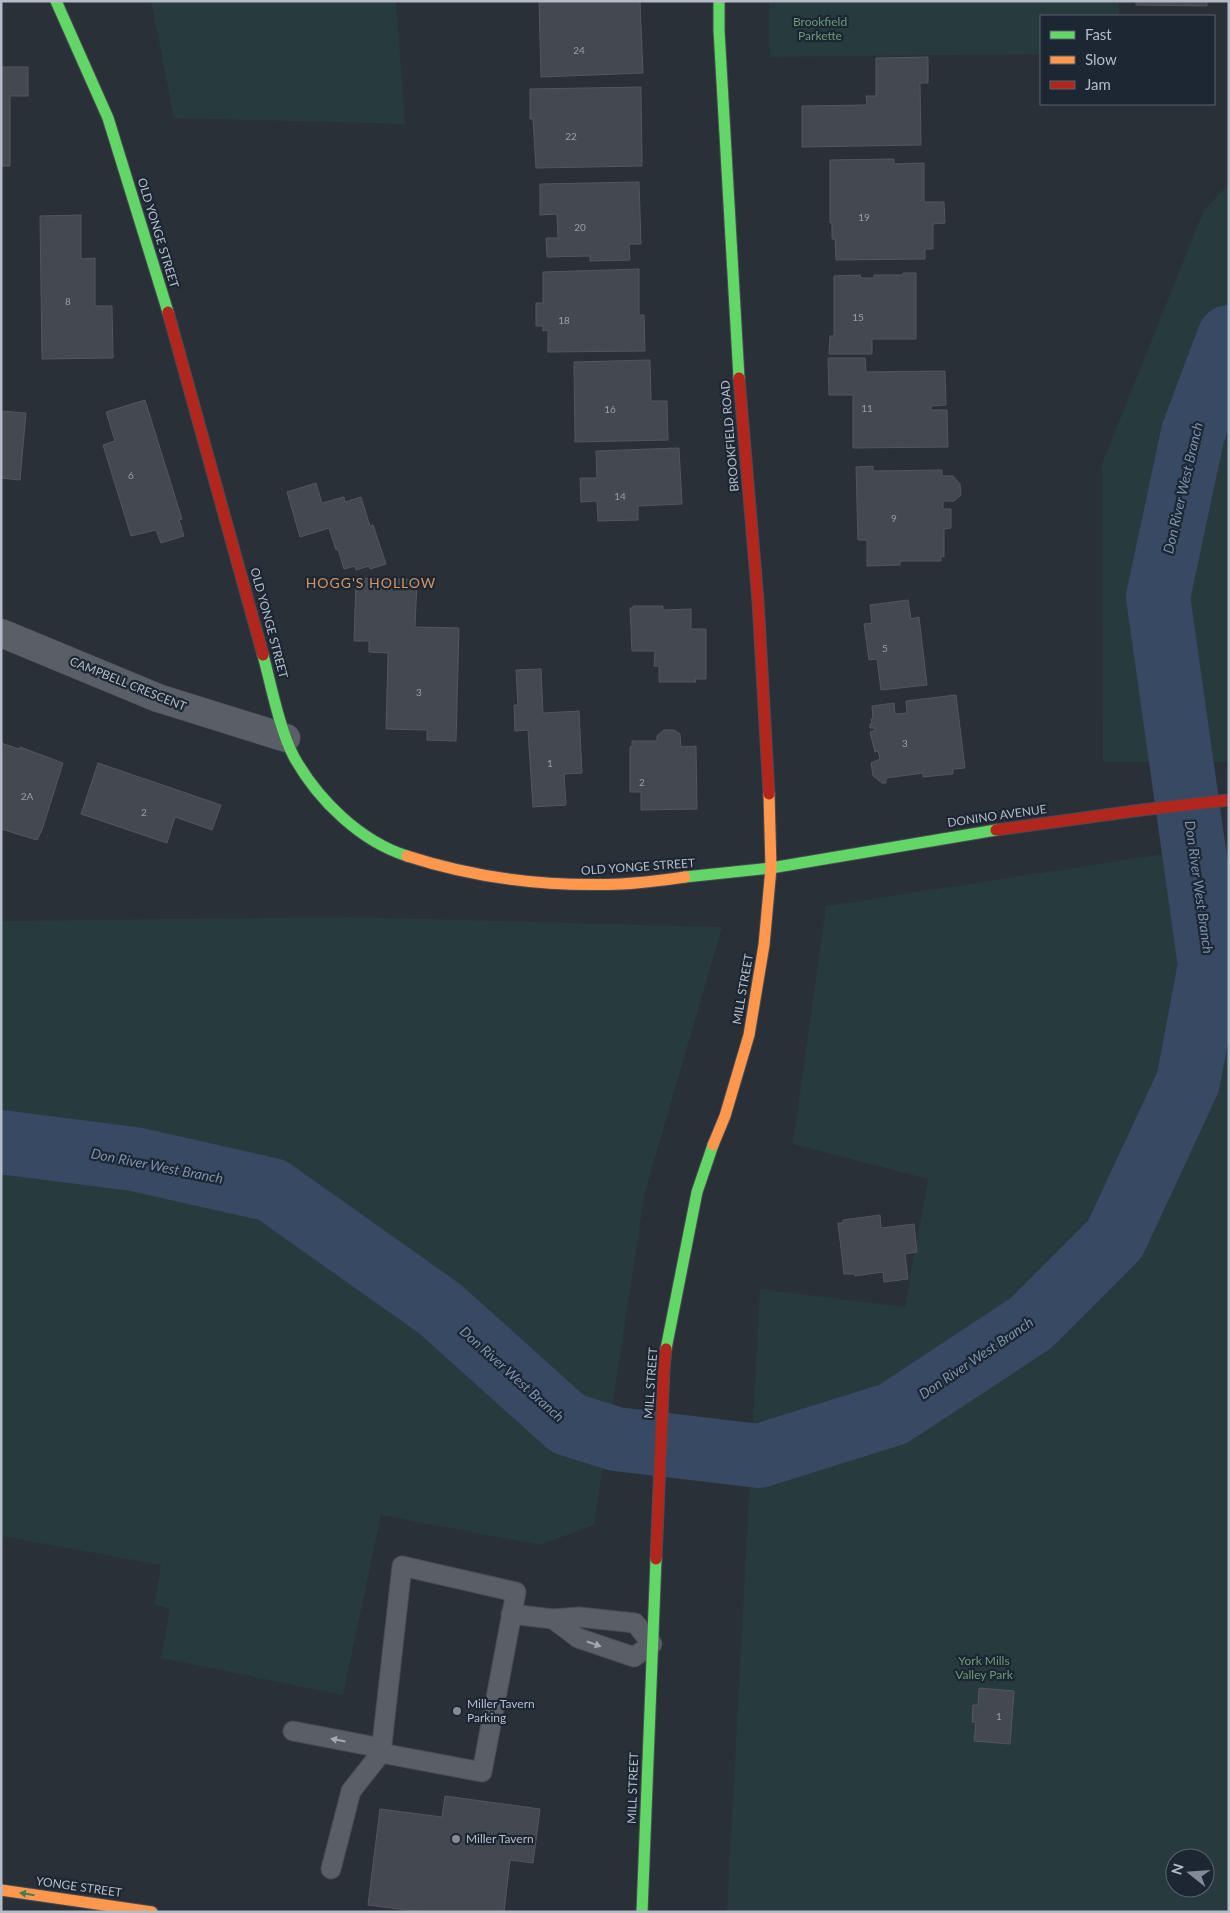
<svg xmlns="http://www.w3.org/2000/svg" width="1230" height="1913" font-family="Lato,sans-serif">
  <rect width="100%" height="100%" fill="#2a3038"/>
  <!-- green -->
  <g fill="#273a3e" fill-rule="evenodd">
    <path d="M151,1H396L405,124L174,118Z"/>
    <path d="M769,1H1119V16H1041V54L770,57Z"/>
    <path d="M1229,184V762H1103L1102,464L1204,210Z"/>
    <path d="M1229,844V1912H727L760,1289L905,1307L928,1179L793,1144L826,906ZM1175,1858H1205V1888H1175Z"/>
    <path d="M351,917L722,927L645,1192L594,1525L540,1545L381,1515L343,1695L161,1658L170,1609L154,1605L161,1565L1,1536V921Z"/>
  </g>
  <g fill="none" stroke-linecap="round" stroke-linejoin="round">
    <!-- river -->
    <path stroke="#384963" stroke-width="64" d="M1,1142L134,1159L272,1190L440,1309L568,1424L616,1439L759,1456L893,1414L1031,1323L1115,1239L1188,1082L1210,965L1158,597L1193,433L1229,337"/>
  </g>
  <!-- building -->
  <g fill="#444950" stroke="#52575f">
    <path d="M539,1H640L643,73L541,77Z"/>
    <path d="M1136,1H1207V6L1136,5Z"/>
    <path d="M928,57V83H920L921,145L802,147V106L867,105L866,96H876V58Z"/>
    <path d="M1,67H28V96H10V166H1Z"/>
    <path d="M641,87L642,166L536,168L533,119H530V89Z"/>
    <path d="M894,159V164L924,163V202H944L945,223L933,224V249H925V259L836,260L835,239H832V223H830V160Z"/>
    <path d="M639,182L641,244H629L630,260L590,261V256L547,257L546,238H558L557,214L540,215V184Z"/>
    <path d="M81,215V259L95,258V306H112L113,358L42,359L40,216Z"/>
    <path d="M639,269V315H644L645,351L548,352V330L543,331V326H536V303H543V272Z"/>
    <path d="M903,273H916V339H872V354H829L830,336H834V276L860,275L861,278H874V275H903Z"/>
    <path d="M828,358H865L866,372L945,371L946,405L931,406V410H947L948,447L853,448V395H829Z"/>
    <path d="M650,360L651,401H667L668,440L575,442L574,362Z"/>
    <path d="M145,400L182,519L179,520L184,536L161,543L156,530L131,536L103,445L115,441L106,412Z"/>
    <path d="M1,411L26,413L20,480L1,478Z"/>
    <path d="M679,448L682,504L638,506V520L598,521L597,501L581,502L580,478H597L596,451Z"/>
    <path d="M873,466V471L942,470V476H953L960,484L961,495L954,501H943V509H951V528L944,529V557L941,556V561H900V565L867,566V540H858L856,467Z"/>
    <path d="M316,483L322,503L344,497L345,502L361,497L370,526L373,525L386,564L370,569L369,566L356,570L355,566L344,569L338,549L336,550L329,528L300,537L287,492Z"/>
    <path d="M356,578L417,580L415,627L459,628L456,741L427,740V730L386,729L388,653L369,652V641H354Z"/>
    <path d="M908,600L911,619L919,617L927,685L881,690L877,659L869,660L864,624L872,623L870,605Z"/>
    <path d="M633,606H663V610L691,609V629H706V679H695L696,682H659V666H654L655,651H632L630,608H633Z"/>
    <path d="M541,669L543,713L579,711L582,773L564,774L566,805L533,807L528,730L515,731L514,705H518L516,670Z"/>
    <path d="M956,695L965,768L953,769V774L923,777V773L886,778V783H882L873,776L871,763L880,759L878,751L875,752L870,732L875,730V728H870V724H872L871,719H873L872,706L894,703L895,714L907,713L906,701Z"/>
    <path d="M664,730H674L680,734L681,747L696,746L697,809L641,810V792H630V747L632,746V741H657V736Z"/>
    <path d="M1,743L19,749L20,747L63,763L42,830L37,840L1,829Z"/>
    <path d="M98,763L221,805L212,830L175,817L167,843L81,814Z"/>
    <path d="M880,1215L881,1228L914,1224L917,1252L905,1254L908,1279L884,1282L883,1272L855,1276L854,1274H844L838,1223H843V1220Z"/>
    <path d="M979,1688L1014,1691L1010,1744L974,1741L976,1722H972L973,1705H978Z"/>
    <path d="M445,1796L540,1809L533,1863L510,1860L504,1912H422L368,1905L380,1809L442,1817Z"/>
  </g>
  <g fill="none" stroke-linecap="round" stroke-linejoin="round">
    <defs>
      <g id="lane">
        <path d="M511,1614L553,1619L579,1617L635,1623L652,1644L634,1657L578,1638L553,1619"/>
        <path d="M293,1731L371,1746L381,1753L482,1772L516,1592L402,1566L381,1753L351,1791L331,1869"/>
      </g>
      <path id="street" d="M1,633L158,698L286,738"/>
      <g id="fast">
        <path d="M56,1L108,118L168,312"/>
        <path d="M719,1V30L739,378"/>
        <path d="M263,655C271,685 280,731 294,757C318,800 360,841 407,856"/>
        <path d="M685,877L771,868L996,830"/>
        <path d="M666,1349L697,1192L713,1145"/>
        <path d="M642,1912L656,1559"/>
      </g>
      <g id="slow">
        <path d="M407,856C475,878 549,887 621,884C642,883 664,880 685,877"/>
        <path d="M713,1145L725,1116L749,1035L764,945L771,868L769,794"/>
        <path d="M1,1890L152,1912"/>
      </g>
      <g id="jam">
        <path d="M168,312L263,655"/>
        <path d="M739,378L758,601L769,794"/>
        <path d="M996,830L1141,810L1229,800"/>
        <path d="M656,1559L664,1369L666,1349"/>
      </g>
    </defs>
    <!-- lane casing -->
    <use href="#lane" stroke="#484c53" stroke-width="21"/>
    <!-- street casing -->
    <use href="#street" stroke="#484c53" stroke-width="29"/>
    <!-- fast casing -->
    <use href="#fast" stroke="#484c53" stroke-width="13"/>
    <!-- slow casing -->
    <use href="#slow" stroke="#484c53" stroke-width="13"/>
    <!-- jam casing -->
    <use href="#jam" stroke="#484c53" stroke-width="13"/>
    <!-- lane -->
    <use href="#lane" stroke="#5a5e66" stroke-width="19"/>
    <!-- street -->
    <use href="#street" stroke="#5a5e66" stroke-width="28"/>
    <!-- fast -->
    <use href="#fast" stroke="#63d668" stroke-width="11"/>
    <!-- slow -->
    <use href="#slow" stroke="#ff974d" stroke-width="11"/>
    <!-- jam -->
    <use href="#jam" stroke="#b3261e" stroke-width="11"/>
  </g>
  <!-- one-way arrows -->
  <defs><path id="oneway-solid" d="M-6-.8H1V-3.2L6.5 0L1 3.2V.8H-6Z" transform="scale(1.25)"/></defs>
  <g fill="#a2a9b5">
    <use href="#oneway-solid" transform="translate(594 1644) rotate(19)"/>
    <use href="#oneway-solid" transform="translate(338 1740) rotate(-169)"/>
  </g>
  <use fill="#407e4e" href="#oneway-solid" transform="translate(27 1894) rotate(-171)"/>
  <!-- markers -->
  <g fill="#848b96" stroke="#1d2633" stroke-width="2">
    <circle cx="457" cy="1711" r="5"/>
    <circle cx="456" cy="1839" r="5"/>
  </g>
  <g text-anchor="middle" stroke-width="4.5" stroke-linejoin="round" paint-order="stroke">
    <!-- number labels -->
    <g font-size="10" fill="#989fab">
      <text x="579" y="54">24</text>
      <text x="571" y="140">22</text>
      <text x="864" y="221">19</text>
      <text x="580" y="231">20</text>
      <text x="68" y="305">8</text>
      <text x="858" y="321">15</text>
      <text x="564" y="324">18</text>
      <text x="867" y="412">11</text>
      <text x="610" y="413">16</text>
      <text x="131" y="479">6</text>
      <text x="620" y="500">14</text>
      <text x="894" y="522">9</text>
      <text x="885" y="652">5</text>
      <text x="419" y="696">3</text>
      <text x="905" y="747">3</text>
      <text x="550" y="767">1</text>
      <text x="642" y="786">2</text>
      <text x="27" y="800">2A</text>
      <text x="144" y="816">2</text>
      <text x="999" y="1720">1</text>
    </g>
    <!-- park labels -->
    <g font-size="12" fill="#6b9a76" stroke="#1d2633">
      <text x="820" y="26">Brookfield<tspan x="820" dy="14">Parkette</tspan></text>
      <text x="984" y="1665">York Mills<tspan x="984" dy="14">Valley Park</tspan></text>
    </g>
    <!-- street labels -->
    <g font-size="12" fill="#b4bcc9" stroke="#1d2633">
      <text transform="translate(158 233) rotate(73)" y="4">OLD YONGE STREET</text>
      <text transform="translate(730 436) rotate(-95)" y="4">BROOKFIELD ROAD</text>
      <text transform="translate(269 623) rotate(75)" y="4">OLD YONGE STREET</text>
      <text transform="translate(128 684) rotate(22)" y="4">CAMPBELL CRESCENT</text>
      <text transform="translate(997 816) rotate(-8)" y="4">DONINO AVENUE</text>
      <text transform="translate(638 867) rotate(-4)" y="4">OLD YONGE STREET</text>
      <text transform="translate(743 989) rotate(-80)" y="4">MILL STREET</text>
      <text transform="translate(651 1383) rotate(-86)" y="4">MILL STREET</text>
      <text transform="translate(633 1788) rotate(-88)" y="4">MILL STREET</text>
      <text transform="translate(79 1887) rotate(8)" y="4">YONGE STREET</text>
    </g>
    <!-- poi labels -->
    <g font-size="12" fill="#b4bcc9" stroke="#1d2633" text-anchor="start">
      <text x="467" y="1708">Miller Tavern<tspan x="467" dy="14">Parking</tspan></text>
      <text x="466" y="1843">Miller Tavern</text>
    </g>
    <!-- water labels -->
    <g font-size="14" font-style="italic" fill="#7c92b1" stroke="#1d2633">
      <text transform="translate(1183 488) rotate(-77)" y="5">Don River West Branch</text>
      <text transform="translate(1199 887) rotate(82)" y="5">Don River West Branch</text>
      <text transform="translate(157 1166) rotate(11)" y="5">Don River West Branch</text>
      <text transform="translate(976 1358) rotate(-34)" y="5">Don River West Branch</text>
      <text transform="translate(512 1374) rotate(42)" y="5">Don River West Branch</text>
    </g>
    <!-- neighbourhood labels -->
    <g font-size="14" letter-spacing="1" fill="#d59563" stroke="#1d2633">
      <text x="371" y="588">HOGG'S HOLLOW</text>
    </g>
  </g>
  <!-- border -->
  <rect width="1230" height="1913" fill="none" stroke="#b4bcc9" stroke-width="5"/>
  <!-- legend -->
  <rect x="1040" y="15" width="175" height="90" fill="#1d2633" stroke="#59626f"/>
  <rect x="1050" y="31" width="25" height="8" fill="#63d668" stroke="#59626f"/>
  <text x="1085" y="40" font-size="15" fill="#b4bcc9">Fast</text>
  <rect x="1050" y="56" width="25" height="8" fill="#ff974d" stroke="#59626f"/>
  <text x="1085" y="65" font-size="15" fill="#b4bcc9">Slow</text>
  <rect x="1050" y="81" width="25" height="8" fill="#b3261e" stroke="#59626f"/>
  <text x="1085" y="90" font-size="15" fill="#b4bcc9">Jam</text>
  <!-- north arrow -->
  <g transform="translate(1190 1873) rotate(287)"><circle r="24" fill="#1d2633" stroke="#59626f"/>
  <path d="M0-4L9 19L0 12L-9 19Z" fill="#848b96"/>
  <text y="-8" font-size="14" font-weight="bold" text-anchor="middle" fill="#b4bcc9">N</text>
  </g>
</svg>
